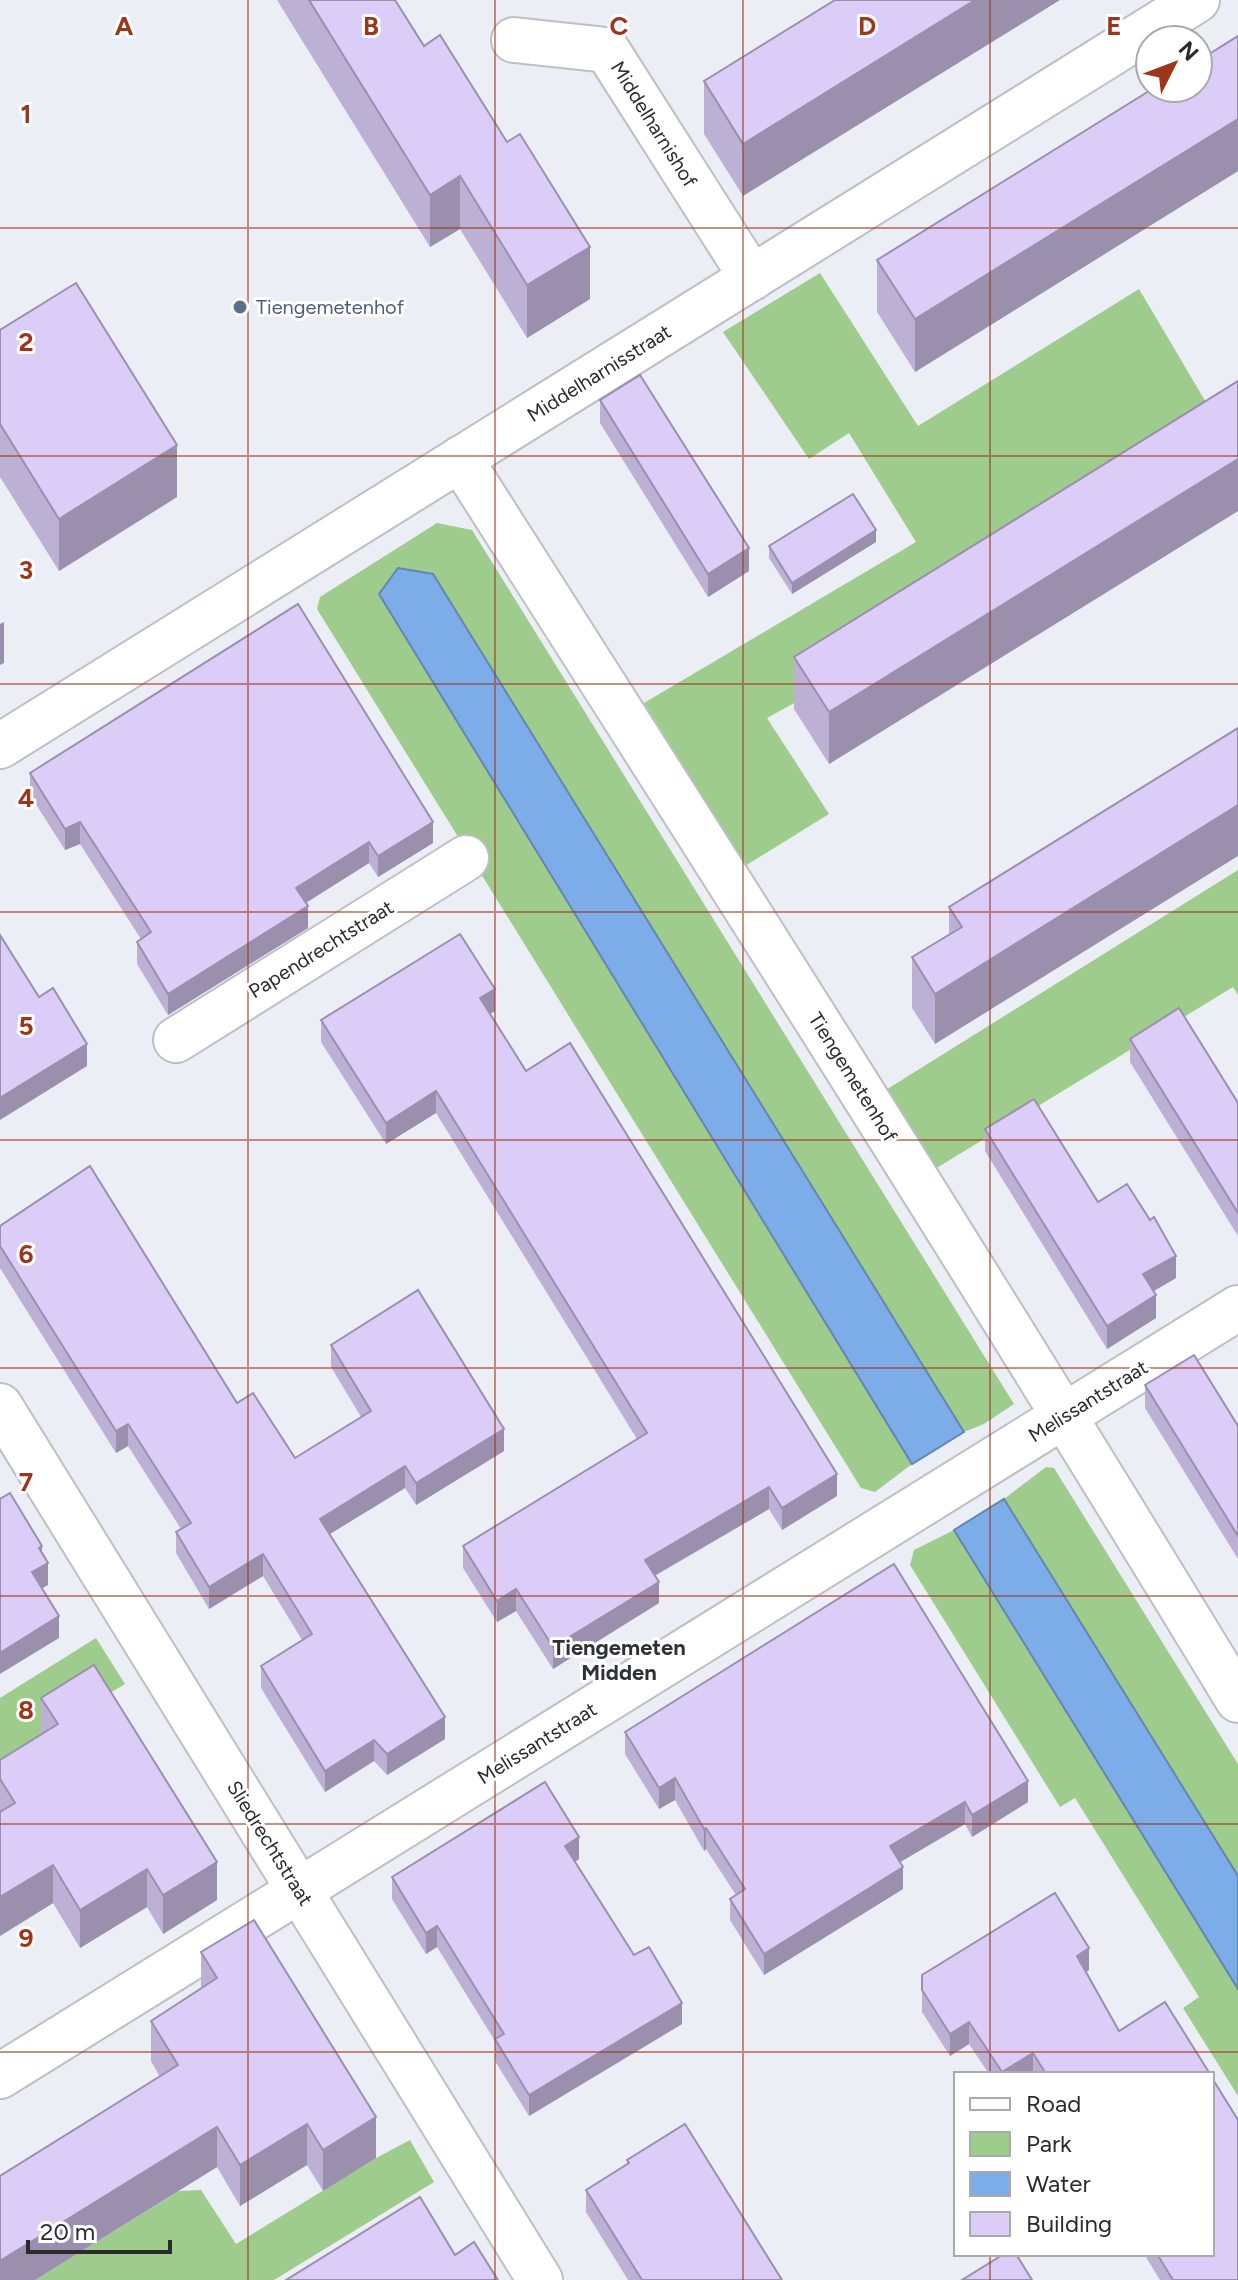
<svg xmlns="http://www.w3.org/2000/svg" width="1238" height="2280" font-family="Figtree,sans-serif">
  <rect width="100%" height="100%" fill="#eceef5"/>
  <!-- green -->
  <g fill="#9dcc8c">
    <path d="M820,273L918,426L1139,289L1223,431L796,702L767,718L829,814L745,866L644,703L916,542L849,433L809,459L723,332Z"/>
    <path d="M437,523L472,530L1014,1404L984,1424L964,1432L433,574L398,568L379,594L912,1464L875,1492L861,1488L317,609L320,597Z"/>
    <path d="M1238,870V995L1233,987L930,1172L881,1093Z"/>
    <path d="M1046,1467L1054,1468L1238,1764V1876L1004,1499Z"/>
    <path d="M954,1530L1238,1989V2096L1183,2008L1199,1997L1075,1798L1060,1807L910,1565L914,1550Z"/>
    <path d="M96,1638L125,1684L0,1759V1698Z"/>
    <path d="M410,2140L434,2182L274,2280H35L179,2191L201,2190L236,2244L376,2158Z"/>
  </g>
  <!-- water -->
  <g fill="#7cade8" stroke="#6486b0" stroke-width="2">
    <path d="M398,568L433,574L964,1432L912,1464L379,594Z"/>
    <path d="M1004,1499L1238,1876V1989L954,1530Z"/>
  </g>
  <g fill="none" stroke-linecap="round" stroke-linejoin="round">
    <defs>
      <g id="minor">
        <path d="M514,40L607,50L752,278"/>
        <path d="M460,459C723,871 985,1283 1238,1700"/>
        <path d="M0,746L1197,0"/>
        <path d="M176,1040L466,858"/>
        <path d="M0,1406L540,2280"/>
        <path d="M0,2076L1238,1308"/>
      </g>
    </defs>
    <!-- minor casing -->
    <use href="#minor" stroke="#bdbfc5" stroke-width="48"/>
    <!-- minor -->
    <use href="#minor" stroke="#fff" stroke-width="44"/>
  </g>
  <!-- wall -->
  <g fill="#bdb0d5">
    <path d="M277,0H395L424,46L590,299L527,338L460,229L430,247Z"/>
    <path d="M835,0L743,196L704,134V81Z"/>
    <path d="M1238,36V171L915,372L877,312V260Z"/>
    <path d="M0,330L177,497L59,571L0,477Z"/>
    <path d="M1238,381V511L829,764L794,709V657Z"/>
    <path d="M600,400L749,571L708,597L600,423Z"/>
    <path d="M876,542L792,594L769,558V546Z"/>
    <path d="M1238,728L935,1044L912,1008V957L949,934V907Z"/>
    <path d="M30,773L433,843L378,877L369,863L306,903L308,928L168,1015L137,964V942L141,939L80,844L65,850L30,795Z"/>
    <path d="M495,1011L490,1014L526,1071L837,1496L782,1530L769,1509L655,1576L659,1603L553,1669L516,1611L497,1622L463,1568V1546L637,1439L436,1113L386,1144L321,1042V1020Z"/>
    <path d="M1130,1039L1238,1103V1236L1130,1062Z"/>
    <path d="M985,1129L1098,1202L1176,1278L1154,1291L1156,1318L1107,1349L985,1151Z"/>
    <path d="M0,1226L237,1403L295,1458L361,1417L331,1367V1345L504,1451L416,1505L405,1488L330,1534L445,1739L387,1775L374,1761L325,1792L261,1688V1666L302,1640L263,1576L209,1609L176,1553V1532L181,1529L128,1446L116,1453L0,1268Z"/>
    <path d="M1145,1385L1238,1426V1559L1145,1408Z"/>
    <path d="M41,1698L217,1900L163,1934L147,1907L80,1948L53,1903L0,1936V1760L41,1734Z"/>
    <path d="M625,1732L1028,1802L972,1837L965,1824L900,1862L903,1889L764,1975L730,1920V1899L736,1895L706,1849L704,1851L675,1800L659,1809L625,1754Z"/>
    <path d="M579,1859L575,1862L634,1955L682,2024L529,2116L495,2061V2041L437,1947L426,1954L392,1899V1877Z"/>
    <path d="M201,1952L376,2158L323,2191L307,2165L240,2206L217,2167L35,2280H0L160,2077L151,2061V2021L201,1988Z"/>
    <path d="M1089,1970L1086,1972L1119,2031L1210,2074H989L969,2044L950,2056L922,2012V1975Z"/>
    <path d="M627,2160L782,2280H628L586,2212V2190L627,2164Z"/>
    <path d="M1144,2254H1212L1238,2280H1160Z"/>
  </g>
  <!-- shaded-wall -->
  <g fill="#9a90ae">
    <path d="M975,0H1060L743,196V144Z"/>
    <path d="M1238,119V171L915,372V319Z"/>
    <path d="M460,176V229L430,247V195Z"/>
    <path d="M590,247V299L527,338V285Z"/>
    <path d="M177,445V497L59,571V519Z"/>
    <path d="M1238,459V511L829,764V712Z"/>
    <path d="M876,530V542L792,594V583Z"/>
    <path d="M749,548V571L708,597V574Z"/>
    <path d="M4,622V663L0,665V624Z"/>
    <path d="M1238,805V856L935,1044V994Z"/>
    <path d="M80,822V844L65,850V829Z"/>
    <path d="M433,822V843L378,877V856Z"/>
    <path d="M369,842V863L296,909V888Z"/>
    <path d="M308,906V928L168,1015V994Z"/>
    <path d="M495,989V1011L480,1020V998Z"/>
    <path d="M87,1044V1066L0,1120V1098Z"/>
    <path d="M436,1091V1113L386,1144V1123Z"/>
    <path d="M1176,1256V1278L1143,1297V1274Z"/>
    <path d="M1156,1295V1318L1107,1349V1326Z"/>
    <path d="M128,1424V1446L116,1453V1431Z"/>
    <path d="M504,1429V1451L416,1505V1483Z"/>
    <path d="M405,1466V1488L320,1540V1519Z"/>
    <path d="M837,1474V1496L782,1530V1508Z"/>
    <path d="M769,1487V1509L645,1581V1560Z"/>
    <path d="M42,1546V1566L48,1563V1585L32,1594V1572L39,1548Z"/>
    <path d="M263,1554V1576L209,1609V1587Z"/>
    <path d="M659,1582V1603L553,1669V1647Z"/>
    <path d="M516,1589V1611L497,1622V1601Z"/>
    <path d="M59,1616V1638L0,1674V1653Z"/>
    <path d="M445,1717V1739L387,1775V1754Z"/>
    <path d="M374,1740V1761L325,1792V1771Z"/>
    <path d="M675,1778V1800L659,1809V1788Z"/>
    <path d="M1028,1781V1802L972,1837V1815Z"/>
    <path d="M965,1802V1824L890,1868V1846Z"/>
    <path d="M706,1828V1849L704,1851V1829Z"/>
    <path d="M579,1837V1859L565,1868V1846Z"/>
    <path d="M217,1862V1900L163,1934V1895Z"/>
    <path d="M53,1865V1903L0,1936V1897Z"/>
    <path d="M903,1867V1889L764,1975V1954Z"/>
    <path d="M147,1869V1907L80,1948V1910Z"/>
    <path d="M437,1926V1947L426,1954V1933Z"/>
    <path d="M1089,1948V1970L1077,1978V1956Z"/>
    <path d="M682,2003V2024L529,2116V2095Z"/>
    <path d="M969,2022V2044L950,2056V2034Z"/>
    <path d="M1033,2053V2074H1002V2072Z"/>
    <path d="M376,2117V2158L323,2191V2150Z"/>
    <path d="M307,2124V2165L240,2206V2165Z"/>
    <path d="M217,2127V2167L35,2280H0V2261Z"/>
  </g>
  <!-- building -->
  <g fill="#dccdf8" stroke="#9a90ae" stroke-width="2">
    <path d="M309,0H395L424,46L440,35L507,142L520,134L590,247L527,285L460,176L430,195Z"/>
    <path d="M835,0H975L743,144L704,81Z"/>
    <path d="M1238,36V119L915,319L877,260L1154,88H1198V61Z"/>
    <path d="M76,283L177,445L59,519L0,424V330Z"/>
    <path d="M640,375L749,548L708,574L600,400Z"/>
    <path d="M1238,381V459L829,712L794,657Z"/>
    <path d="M853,494L876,530L792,583L769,546Z"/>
    <path d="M298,604L433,822L378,856L369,842L296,888L308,906L168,994L137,942L151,932L80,822L65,829L30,773Z"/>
    <path d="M1238,728V805L935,994L912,957L962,927L949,907Z"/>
    <path d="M460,934L495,989L480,998L526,1071L570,1043L837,1474L782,1508L769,1487L645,1560L659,1582L553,1647L516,1589L497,1601L463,1546L647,1433L436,1091L386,1123L321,1020Z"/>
    <path d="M0,935L39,997L53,988L87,1044L0,1098Z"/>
    <path d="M1179,1008L1238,1103V1213L1130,1039Z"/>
    <path d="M1034,1099L1098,1202L1127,1184L1150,1220L1154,1217L1176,1256L1143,1274L1156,1295L1107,1326L985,1129Z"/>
    <path d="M90,1166L237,1403L253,1393L295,1458L371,1411L331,1345L418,1290L504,1429L416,1483L405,1466L320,1519L445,1717L387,1754L374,1740L325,1771L261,1666L312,1634L263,1554L209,1587L176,1532L191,1523L128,1424L116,1431L0,1246V1226Z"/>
    <path d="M1194,1355L1238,1426V1536L1145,1385Z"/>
    <path d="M10,1493L42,1546L39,1548L48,1563L32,1572L59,1616L0,1653V1499Z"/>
    <path d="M894,1564L1028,1781L972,1815L965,1802L890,1846L903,1867L764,1954L730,1899L745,1889L706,1828L704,1829L675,1778L659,1788L625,1732Z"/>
    <path d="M94,1665L217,1862L163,1895L147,1869L80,1910L53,1865L0,1897V1812L15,1803L0,1779V1760L58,1724L41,1698Z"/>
    <path d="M545,1782L579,1837L565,1846L634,1955L649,1947L682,2003L529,2095L495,2039L504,2034L437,1926L426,1933L392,1877Z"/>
    <path d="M1055,1893L1089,1948L1077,1956L1119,2031L1165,2002L1210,2074H1046L1033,2053L1002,2072L969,2022L950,2034L922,1990V1975Z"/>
    <path d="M254,1920L376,2117L323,2150L307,2124L240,2165L217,2127L0,2261V2176L178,2065L151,2021L217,1978L201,1952Z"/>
    <path d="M1212,2078L1238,2120V2280H1173L1157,2254H1212Z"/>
    <path d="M685,2124L782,2280H642L586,2190L629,2163L627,2160Z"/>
    <path d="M420,2197L455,2255L474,2242L498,2280H286Z"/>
    <path d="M1004,2254H1016L1032,2280H962Z"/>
  </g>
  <!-- grid -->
  <path fill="none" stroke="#9e351b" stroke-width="2" stroke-opacity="0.55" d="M248,0V2280M495,0V2280M743,0V2280M990,0V2074M0,228H1238M0,456H1238M0,684H1238M0,912H1238M0,1140H1238M0,1368H1238M0,1596H1238M0,1824H1238M0,2052H1238M990,2254V2280"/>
  <!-- markers -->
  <circle fill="#5c6f8a" stroke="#fff" stroke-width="3" cx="240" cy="307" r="8"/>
  <g text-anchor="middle" stroke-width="6" stroke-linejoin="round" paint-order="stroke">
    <!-- street labels -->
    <g font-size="20" fill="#2b2b2e" stroke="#fff">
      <text transform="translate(654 124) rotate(58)" y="7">Middelharnishof</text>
      <text transform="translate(599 373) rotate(-32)" y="7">Middelharnisstraat</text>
      <text transform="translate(321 949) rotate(-32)" y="7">Papendrechtstraat</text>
      <text transform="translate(853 1077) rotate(58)" y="7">Tiengemetenhof</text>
      <text transform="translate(1088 1401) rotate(-32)" y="7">Melissantstraat</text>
      <text transform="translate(537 1743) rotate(-32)" y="7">Melissantstraat</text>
      <text transform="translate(270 1843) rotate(58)" y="7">Sliedrechtstraat</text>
    </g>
    <!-- service labels -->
    <g font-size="20" fill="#4e5e75" stroke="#fff" text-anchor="start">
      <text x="256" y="314">Tiengemetenhof</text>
    </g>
    <!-- neighbourhood labels -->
    <g font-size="22" font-weight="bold" fill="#303137" stroke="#fff">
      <text x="619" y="1655">Tiengemeten<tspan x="619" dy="25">Midden</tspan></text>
    </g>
  </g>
  <g font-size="26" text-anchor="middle" font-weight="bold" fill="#9e351b" stroke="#fff" stroke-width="6" stroke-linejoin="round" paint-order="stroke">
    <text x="124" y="35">A</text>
    <text x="371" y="35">B</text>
    <text x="619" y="35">C</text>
    <text x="867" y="35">D</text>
    <text x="1114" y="35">E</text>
    <text x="26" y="123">1</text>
    <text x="26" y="351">2</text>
    <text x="26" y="579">3</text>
    <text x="26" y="807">4</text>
    <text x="26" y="1035">5</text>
    <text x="26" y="1263">6</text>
    <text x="26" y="1491">7</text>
    <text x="26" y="1719">8</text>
    <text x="26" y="1947">9</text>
  </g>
  <!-- legend -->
  <rect x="954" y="2072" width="260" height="184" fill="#ffffff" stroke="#aaaaab" stroke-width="2"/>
  <rect x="970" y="2098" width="40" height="12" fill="#ffffff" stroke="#aaaaab" stroke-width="2"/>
  <text x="1026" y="2112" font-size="24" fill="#2b2b2e">Road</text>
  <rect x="970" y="2132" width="40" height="24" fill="#9dcc8c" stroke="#aaaaab" stroke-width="2"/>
  <text x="1026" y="2152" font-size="24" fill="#2b2b2e">Park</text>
  <rect x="970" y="2172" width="40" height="24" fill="#7cade8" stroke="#aaaaab" stroke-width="2"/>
  <text x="1026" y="2192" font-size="24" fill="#2b2b2e">Water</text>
  <rect x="970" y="2212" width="40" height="24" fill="#dccdf8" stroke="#aaaaab" stroke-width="2"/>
  <text x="1026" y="2232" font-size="24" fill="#2b2b2e">Building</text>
  <!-- north arrow -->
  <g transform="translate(1174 64) rotate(48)"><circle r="38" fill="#ffffff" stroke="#aaaaab" stroke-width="2"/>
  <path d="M0-6L14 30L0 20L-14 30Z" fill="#9e351b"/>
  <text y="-12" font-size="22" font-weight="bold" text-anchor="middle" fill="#2b2b2e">N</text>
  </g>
  <!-- scale -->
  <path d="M28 2240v12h142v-12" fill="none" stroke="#2b2b2e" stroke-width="4"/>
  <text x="40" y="2240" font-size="24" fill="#2b2b2e" stroke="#ffffff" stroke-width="6" paint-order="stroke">20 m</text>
</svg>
